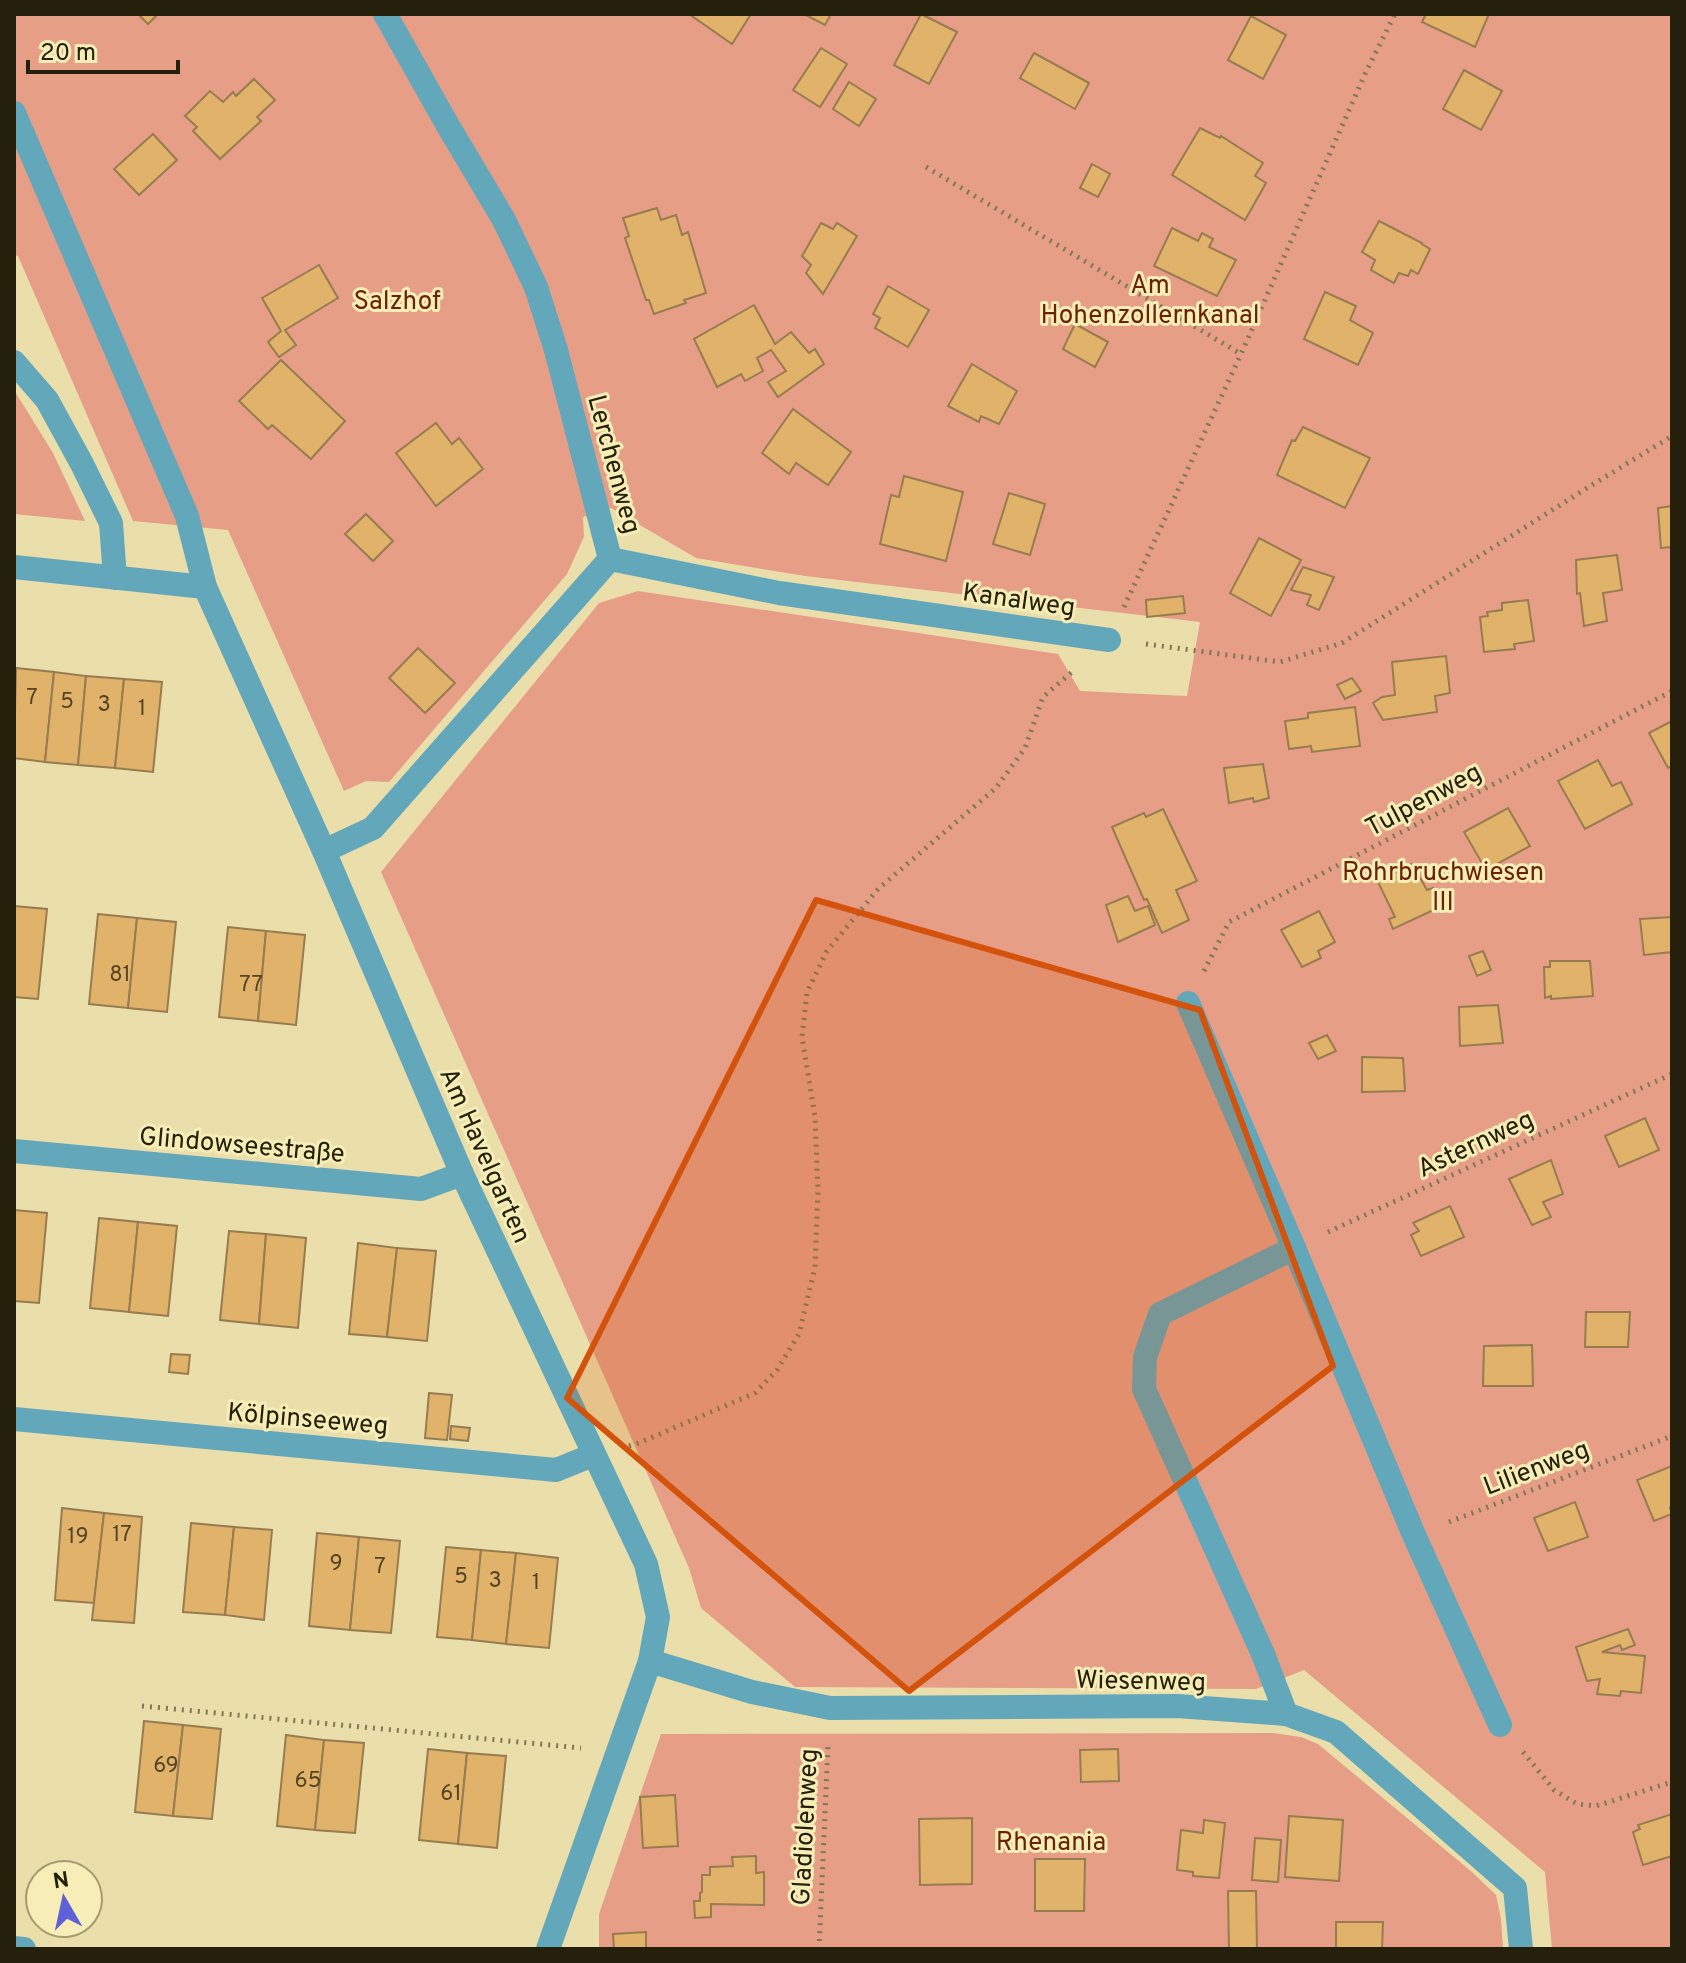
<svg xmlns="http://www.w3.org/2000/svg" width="1686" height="1963" font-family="Overpass,sans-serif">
  <rect width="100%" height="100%" fill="#eadfab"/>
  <!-- green -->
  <g fill="#e79e87">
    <path d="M14,14H1672V1949H1552L1545,1872L1304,1670L1256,1689L795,1687L701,1608L689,1568L381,872L599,603L638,591L1058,654L1080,691L1187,696L1200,622L805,576L696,558L611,508L583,517L584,537L567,574L389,782L366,781L344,791L228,530L133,521L18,256L14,255Z"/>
    <path d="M14,390L53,453L85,521L14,514Z"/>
    <path d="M1273,1733L1301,1737L1318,1744L1472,1872L1496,1895L1501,1919L1503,1949H599V1914L661,1734Z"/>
  </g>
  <!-- building -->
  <g fill="#e0b26a" stroke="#977c50" stroke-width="2">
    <path d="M138,14H158L148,24Z"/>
    <path d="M689,14H751L732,44Z"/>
    <path d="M804,14H831L825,25Z"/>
    <path d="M921,14L957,32L929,84L894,65Z"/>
    <path d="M1426,14H1489L1475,47L1422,22Z"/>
    <path d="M1251,16L1286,35L1263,79L1228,60Z"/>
    <path d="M821,48L847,64L820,107L793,90Z"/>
    <path d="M1034,53L1089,83L1075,109L1020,78Z"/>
    <path d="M1464,70L1502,91L1481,130L1443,109Z"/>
    <path d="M254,79L275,100L257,117L261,121L220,159L193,131L197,127L185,116L210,91L223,102L233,92L236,96Z"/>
    <path d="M849,82L876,99L859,126L833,109Z"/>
    <path d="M1200,128L1220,138L1221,136L1263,163L1255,176L1266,183L1245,220L1172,175Z"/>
    <path d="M153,134L177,160L139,195L114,169Z"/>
    <path d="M1092,164L1110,174L1098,197L1080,188Z"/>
    <path d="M657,208L661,220L676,215L682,235L688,232L706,293L684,300L686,303L654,314L649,300H646L625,238L629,236L623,218Z"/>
    <path d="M1379,221L1422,243V244L1430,249L1418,274L1411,270L1408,276L1399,273L1394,283L1371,270L1375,260L1362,252Z"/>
    <path d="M821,223L833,229L837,223L857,236L823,294L806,273L811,265L802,256Z"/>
    <path d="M1172,228L1198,241L1202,233L1213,239L1209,247L1236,260L1217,296L1154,266Z"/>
    <path d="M319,265L338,298L285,330L296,345L279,357L268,342L281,331L262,298Z"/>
    <path d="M888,286L929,310L908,347L875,328L880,318L873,314Z"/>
    <path d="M1325,292L1356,306L1350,320L1373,333L1358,365L1304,339Z"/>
    <path d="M754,305L775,344L791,332L809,353L815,349L824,364L778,397L768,382L786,371L771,350L757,358L763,371L745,381L741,374L717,387L694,339Z"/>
    <path d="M1075,324L1108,342L1095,367L1063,349Z"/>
    <path d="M281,360L345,421L311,459L272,425L268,429L239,401Z"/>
    <path d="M972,364L1017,391L999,424L981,416L979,422L948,406Z"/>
    <path d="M793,409L851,452L828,485L796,463L789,474L762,453Z"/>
    <path d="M436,423L452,444L459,438L483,469L436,506L396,453Z"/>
    <path d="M1303,427L1370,458L1345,508L1277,475L1292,440L1295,441Z"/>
    <path d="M904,476L963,492L946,561L880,544L891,495L899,497Z"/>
    <path d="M1009,493L1045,504L1030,555L993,544Z"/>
    <path d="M1672,506V547L1661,548L1658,508Z"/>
    <path d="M366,514L393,541L373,561L345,534Z"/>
    <path d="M1259,538L1301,560L1271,616L1230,593Z"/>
    <path d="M1617,555L1622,590L1603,593L1607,621L1584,626L1580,593L1577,594L1576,560Z"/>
    <path d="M1303,567L1334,577L1319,610L1307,605L1311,595L1291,590Z"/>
    <path d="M1183,596L1185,613L1147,617L1146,600Z"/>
    <path d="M1528,600L1534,641L1514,644L1515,649L1484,652L1480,617L1488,616L1487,612L1502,610V603Z"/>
    <path d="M418,648L455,683L425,713L389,678Z"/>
    <path d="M1446,656L1450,693L1435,696L1437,712L1383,720L1373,703L1382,697L1395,695L1392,662Z"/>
    <path d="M16,668L54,672L45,762L14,758Z"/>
    <path d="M54,672L86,676L78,765L45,762Z"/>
    <path d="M86,676L124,679L115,768L78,765Z"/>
    <path d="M1352,678L1361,691L1345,699L1337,685Z"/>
    <path d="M124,679L162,682L153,772L115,768Z"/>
    <path d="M1355,707L1360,746L1312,752L1311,746L1289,749L1285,721L1308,718V713Z"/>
    <path d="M1672,721V766L1668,768L1649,733Z"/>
    <path d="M1598,760L1612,786L1621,782L1632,804L1585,829L1558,781Z"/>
    <path d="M1263,764L1269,798L1254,802L1253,798L1229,803L1224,768Z"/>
    <path d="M1508,808L1530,846L1486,870L1464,832Z"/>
    <path d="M1163,809L1197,881L1176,890L1189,920L1162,933L1147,899L1144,900L1112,827L1144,813L1146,817Z"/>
    <path d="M1412,864L1427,890L1433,888L1442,906L1393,929L1389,919L1395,917L1377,880Z"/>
    <path d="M1128,896L1135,911L1148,906L1155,925L1118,942L1106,905Z"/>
    <path d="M14,906L47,909L38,999L14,997Z"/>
    <path d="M1319,911L1335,942L1318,951L1321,958L1302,967L1281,930Z"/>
    <path d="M98,914L137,918L128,1008L89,1004Z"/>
    <path d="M1672,917V952L1644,955L1640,919Z"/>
    <path d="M137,918L176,922L167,1012L128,1008Z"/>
    <path d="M228,927L266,931L258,1021L219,1017Z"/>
    <path d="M266,931L305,935L296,1025L258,1021Z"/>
    <path d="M1483,951L1491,970L1477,976L1469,956Z"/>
    <path d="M1550,961H1590L1593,996L1551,999V996L1545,998L1544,967H1550Z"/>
    <path d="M1498,1005L1503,1043L1460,1046L1459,1007Z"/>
    <path d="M1327,1035L1336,1051L1318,1059L1309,1043Z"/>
    <path d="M1362,1057L1403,1058L1405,1091L1362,1092Z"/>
    <path d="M1645,1118L1659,1150L1619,1167L1605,1136Z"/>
    <path d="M1551,1160L1563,1194L1543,1202L1551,1217L1532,1225L1509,1179Z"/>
    <path d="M1450,1206L1464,1237L1421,1256L1411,1235L1419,1231L1413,1223Z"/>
    <path d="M14,1210L47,1213L39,1303L14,1301Z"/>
    <path d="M99,1218L138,1222L129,1312L90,1308Z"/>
    <path d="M138,1222L177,1226L168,1316L129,1312Z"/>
    <path d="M229,1231L266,1234L259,1324L220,1320Z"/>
    <path d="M266,1234L306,1238L298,1328L259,1324Z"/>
    <path d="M358,1243L397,1248L387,1337L349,1334Z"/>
    <path d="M397,1248L436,1251L427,1341L387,1337Z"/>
    <path d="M1586,1312H1630L1628,1347H1585Z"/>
    <path d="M1532,1345L1533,1386H1483L1484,1346Z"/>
    <path d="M171,1354L190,1355L188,1374L169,1372Z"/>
    <path d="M429,1393L452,1395L447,1440L425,1438Z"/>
    <path d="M451,1426L470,1428L468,1441L450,1439Z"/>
    <path d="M1672,1466V1507L1670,1508L1672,1514L1654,1521L1637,1480Z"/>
    <path d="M1575,1502L1588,1537L1548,1551L1534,1518Z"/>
    <path d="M62,1508L104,1513L94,1603L55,1600Z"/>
    <path d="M104,1513L142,1517L134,1623L92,1620Z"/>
    <path d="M191,1523L234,1527L225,1615L183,1612Z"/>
    <path d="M234,1527L272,1530L264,1620L225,1615Z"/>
    <path d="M317,1533L359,1537L350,1630L309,1626Z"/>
    <path d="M359,1537L400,1541L391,1633L350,1630Z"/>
    <path d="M446,1547L481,1550L472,1640L437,1637Z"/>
    <path d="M481,1550L516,1553L506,1644L472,1640Z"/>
    <path d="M516,1553L558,1558L549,1648L506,1644Z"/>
    <path d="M1628,1629L1635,1645L1622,1650L1620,1645L1602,1652L1645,1656L1641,1693L1621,1691L1620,1696L1597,1694L1600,1679L1587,1681L1576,1647Z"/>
    <path d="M144,1721L183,1725L173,1816L135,1812Z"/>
    <path d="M183,1725L221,1729L212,1819L173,1816Z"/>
    <path d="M286,1735L324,1740L315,1830L277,1826Z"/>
    <path d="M324,1740L364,1743L355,1833L315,1830Z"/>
    <path d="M428,1749L467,1753L458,1844L419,1840Z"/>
    <path d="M1118,1749L1119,1781L1081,1782L1080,1750Z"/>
    <path d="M467,1753L506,1756L497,1848L458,1844Z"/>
    <path d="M675,1795L678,1846L643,1848L640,1797Z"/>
    <path d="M1672,1814V1856L1643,1865L1633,1832L1640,1829L1638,1825Z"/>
    <path d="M1289,1816L1343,1820L1339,1881L1285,1877Z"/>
    <path d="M972,1818V1884L920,1885L919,1819Z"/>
    <path d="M1204,1820L1225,1823L1219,1878L1193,1876V1872L1177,1870L1181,1830L1203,1833Z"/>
    <path d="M1255,1838L1281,1840L1278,1882L1252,1880Z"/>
    <path d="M756,1856V1873L764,1872V1905L711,1904V1917L695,1918L694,1901H700V1893L702,1892V1875H710V1867L733,1866L732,1857Z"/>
    <path d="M1035,1859H1085L1084,1911H1035Z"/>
    <path d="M1228,1891H1256L1257,1949H1229Z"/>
    <path d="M1336,1922H1383L1382,1949H1336Z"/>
    <path d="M646,1932V1949H614L613,1934Z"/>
  </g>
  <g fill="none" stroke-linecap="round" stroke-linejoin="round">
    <!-- path -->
    <g stroke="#7f7855" stroke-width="5" stroke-dasharray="2 6" stroke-linecap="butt">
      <path d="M926,167L1241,354L1365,74L1395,14"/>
      <path d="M1124,607L1241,354"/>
      <path d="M1146,644L1280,662L1342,643L1587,488L1672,436"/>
      <path d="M1204,971L1229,922L1672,691"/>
      <path d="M1328,1232L1672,1074"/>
      <path d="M629,1446L639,1443L755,1393L777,1370L799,1334L815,1267L818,1192L815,1117L802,1037L807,992L827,951L878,889L996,788L1025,748L1043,697L1072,672"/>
      <path d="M1449,1522L1672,1436"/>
      <path d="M142,1706L581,1748"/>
      <path d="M1523,1752L1554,1790L1577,1804L1596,1806L1672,1782"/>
      <path d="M819,1949L828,1746"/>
    </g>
    <!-- minor -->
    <g stroke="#63a7ba" stroke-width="24">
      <path d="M14,113L187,516L205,587L324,851L462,1174L646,1564L658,1617L650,1661L548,1949"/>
      <path d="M14,362L47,400L82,464L111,523L115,578"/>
      <path d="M610,559L779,593L1109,640"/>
      <path d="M14,567L205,587"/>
      <path d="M324,851L373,828L610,559L556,350L536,287L504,220L447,124L385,14"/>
      <path d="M1188,1003L1294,1248L1414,1535L1500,1725"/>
      <path d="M14,1151L421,1189L462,1174"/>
      <path d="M14,1419L556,1470L593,1455"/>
      <path d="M650,1661L752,1692L830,1708L1177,1706L1286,1714L1336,1732L1515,1888L1521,1949"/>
      <path d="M1286,1714L1263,1654L1144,1389L1145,1357L1160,1314L1294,1248"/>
      <path d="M14,1948L24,1949"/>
    </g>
  </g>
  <!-- marked area -->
  <path fill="#d4530c" fill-opacity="0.2" stroke="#d4530c" stroke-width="6" stroke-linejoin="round" d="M816,900L1200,1010L1333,1366L909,1691L567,1398Z"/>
  <g text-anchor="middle" stroke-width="6" stroke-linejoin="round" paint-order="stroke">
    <!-- number labels -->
    <g font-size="22" fill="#534423">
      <text x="32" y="704">7</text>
      <text x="67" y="708">5</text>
      <text x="104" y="711">3</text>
      <text x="142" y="715">1</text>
      <text x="120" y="981">81</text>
      <text x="251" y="991">77</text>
      <text x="122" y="1541">17</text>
      <text x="78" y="1543">19</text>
      <text x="336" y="1570">9</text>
      <text x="380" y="1573">7</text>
      <text x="461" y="1583">5</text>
      <text x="495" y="1587">3</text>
      <text x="536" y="1589">1</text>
      <text x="166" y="1772">69</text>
      <text x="308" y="1787">65</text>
      <text x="451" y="1800">61</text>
    </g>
    <!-- park labels -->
    <g font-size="26" fill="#6a2208" stroke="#f7edb7">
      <text x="1150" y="293">Am<tspan x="1150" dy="30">Hohenzollernkanal</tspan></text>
      <text x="397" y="309">Salzhof</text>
      <text x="1443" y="880">Rohrbruchwiesen<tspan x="1443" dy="30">III</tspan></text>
      <text x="1051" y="1850">Rhenania</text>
    </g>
    <!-- street labels -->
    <g font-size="26" fill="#24200b" stroke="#f7edb7">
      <text transform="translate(615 464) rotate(75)" y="9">Lerchenweg</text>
      <text transform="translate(1019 599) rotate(8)" y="9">Kanalweg</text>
      <text transform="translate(1423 799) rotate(-28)" y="9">Tulpenweg</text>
      <text transform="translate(1475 1143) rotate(-25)" y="9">Asternweg</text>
      <text transform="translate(242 1144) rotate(5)" y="9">Glindowseestraße</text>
      <text transform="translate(486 1155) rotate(66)" y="9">Am Havelgarten</text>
      <text transform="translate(308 1418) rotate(5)" y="9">Kölpinseeweg</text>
      <text transform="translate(1536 1467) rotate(-21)" y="9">Lilienweg</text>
      <text transform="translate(1141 1680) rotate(1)" y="9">Wiesenweg</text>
      <text transform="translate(804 1827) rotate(-87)" y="9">Gladiolenweg</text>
    </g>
  </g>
  <!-- border -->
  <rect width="1686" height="1963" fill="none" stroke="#24200b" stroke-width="32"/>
  <!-- north arrow -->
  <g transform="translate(64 1899) rotate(351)"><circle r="38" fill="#f7edb7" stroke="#a39b72" stroke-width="2"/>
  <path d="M0-6L14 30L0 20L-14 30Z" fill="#5f61d9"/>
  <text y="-12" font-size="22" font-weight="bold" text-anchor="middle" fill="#24200b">N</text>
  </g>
  <!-- scale -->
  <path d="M28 60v12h150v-12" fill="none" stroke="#24200b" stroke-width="4"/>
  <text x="40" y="60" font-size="24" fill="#24200b" stroke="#f7edb7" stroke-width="6" paint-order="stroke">20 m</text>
</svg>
